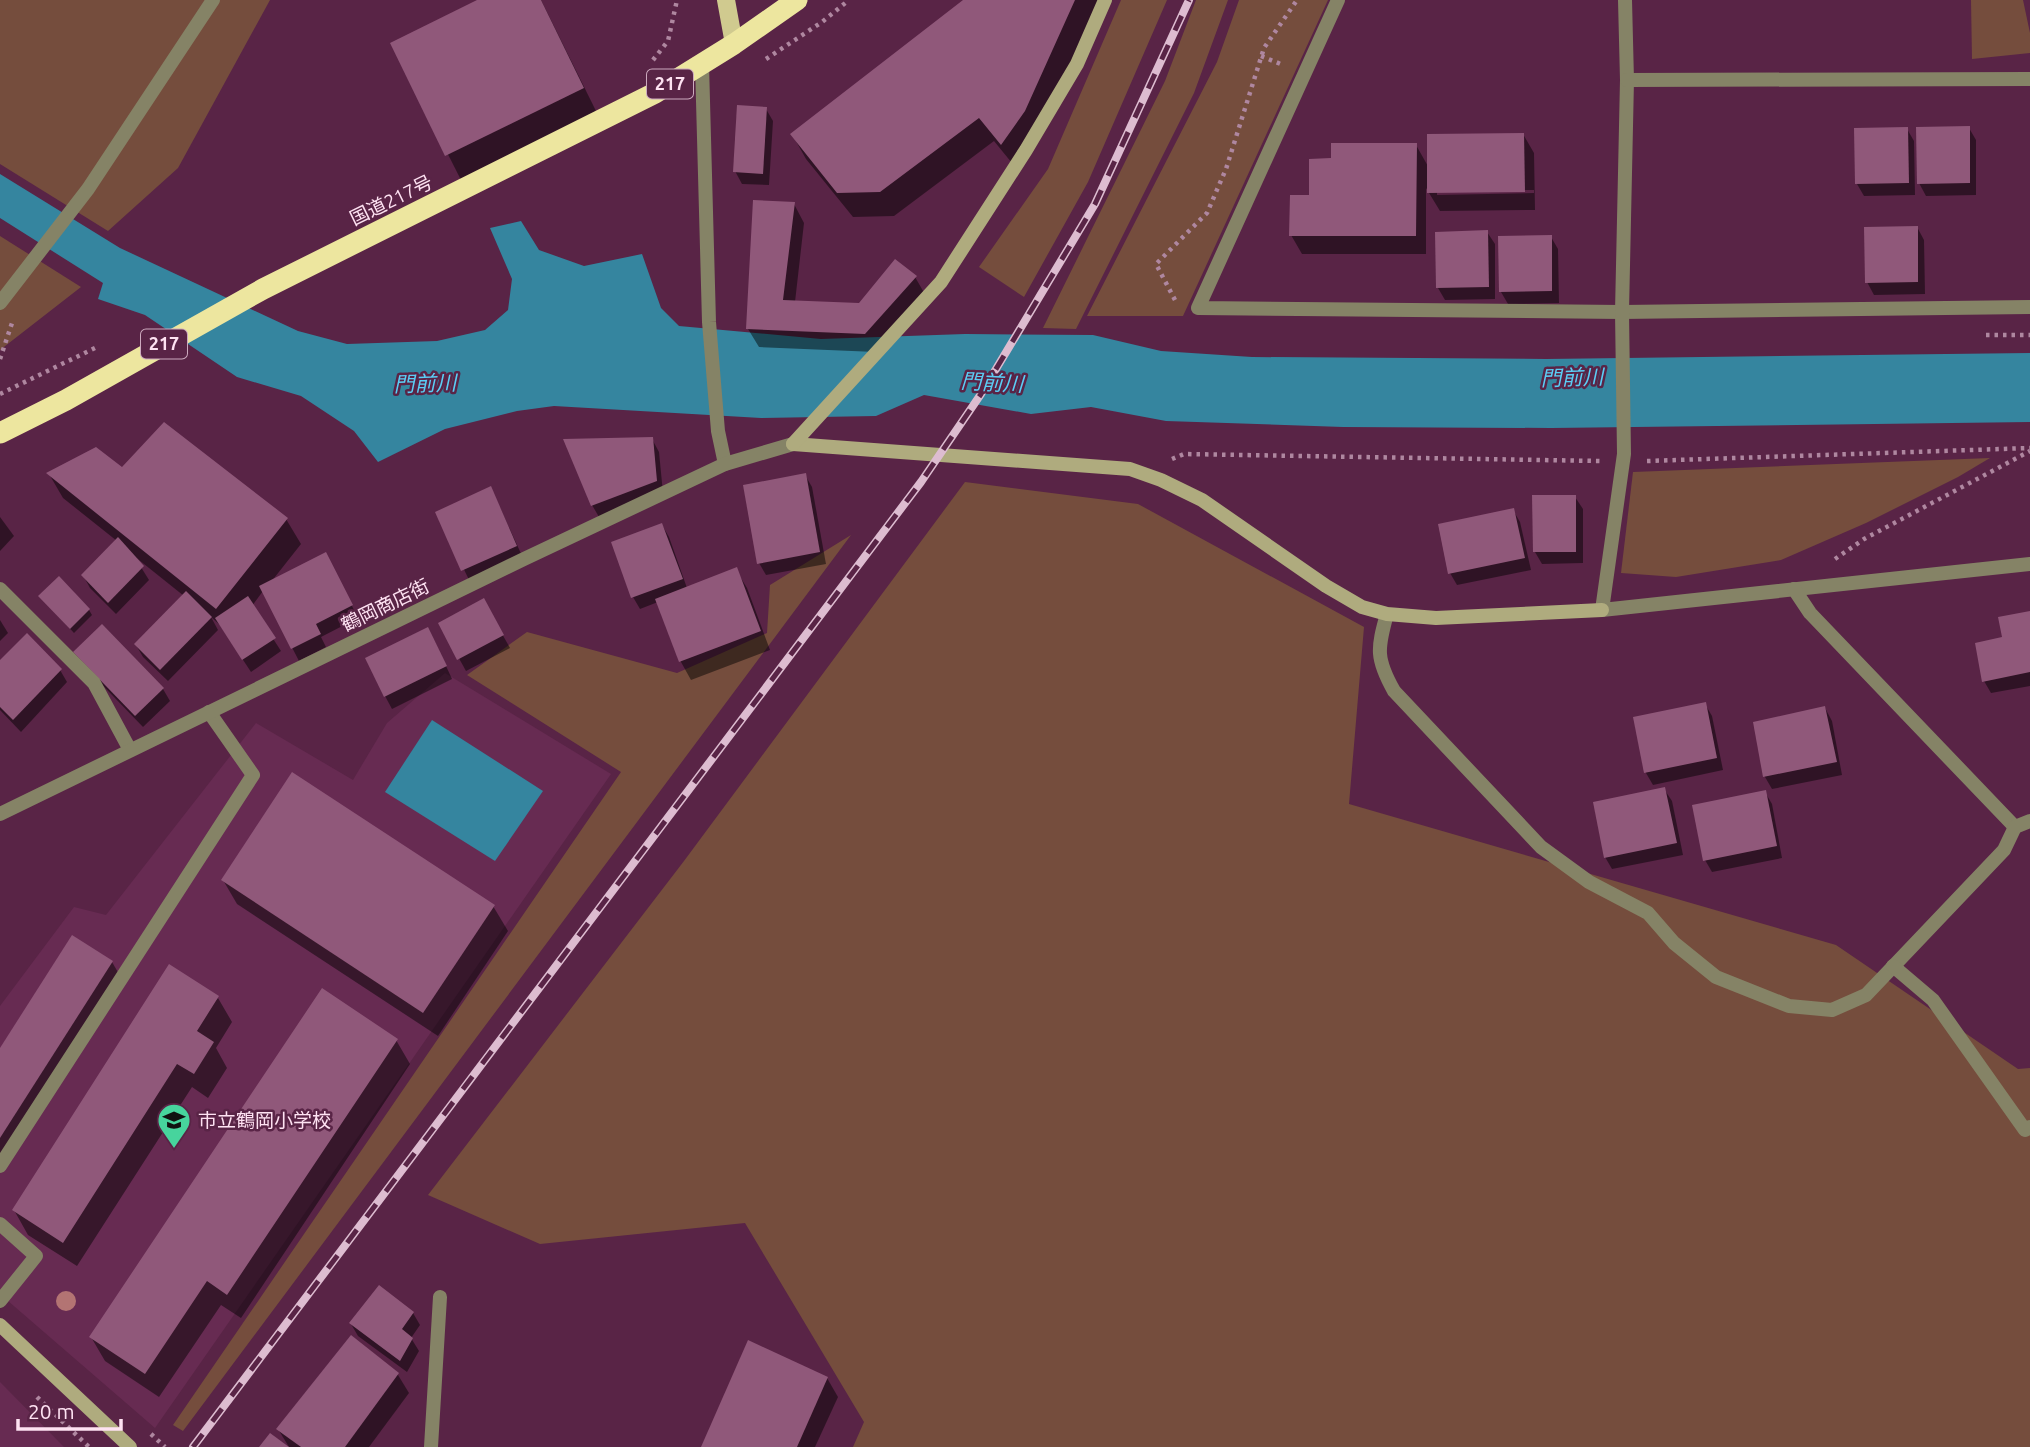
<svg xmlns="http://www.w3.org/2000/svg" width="2030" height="1447" font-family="Ubuntu,'Noto Sans JP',sans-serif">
  <rect width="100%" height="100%" fill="#592446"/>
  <!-- built -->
  <g fill="#672b52">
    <path d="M445,673L611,774L155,1428L0,1294V1006L74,907L106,915L256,723L353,780L387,723Z"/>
    <path d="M0,1382L64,1447H0Z"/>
  </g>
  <!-- green -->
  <g fill="#754d3d">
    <path d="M0,0H270L178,168L108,231L0,164Z"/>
    <path d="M1121,0H1167L1088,182L1024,297L979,267L1048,169Z"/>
    <path d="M1196,0H1228L1194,93L1076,329L1043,328L1165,81Z"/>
    <path d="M1239,0H1328L1183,316H1087L1217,62Z"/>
    <path d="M1971,0H2023L2030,33V53L1972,59Z"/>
    <path d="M0,236L81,287L0,350Z"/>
    <path d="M1990,458L1958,477L1866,523L1781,560L1676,577L1621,573L1633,472Z"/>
    <path d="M965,482L1138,504L1364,627L1349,804L1836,945L2018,1069L2030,1068V1447H853L864,1422L745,1223L540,1244L428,1195L684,861Z"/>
    <path d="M851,535L183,1431L173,1425L621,772L467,675L527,632L677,673L767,633L770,585Z"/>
  </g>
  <!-- water -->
  <g fill="#35859f">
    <path d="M0,174L120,248L298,331L347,344L437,341L485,330L508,310L512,279L490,228L521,221L539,250L584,266L642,254L661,308L679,326L821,339L965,334L1093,335L1161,351L1252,357L1546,359L2030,353V422L1551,428L1343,427L1166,421L1091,407L1031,414L924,395L876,416L761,418L554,406L517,411L445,429L378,462L354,431L301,396L237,377L145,315L98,299L103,283L0,218Z"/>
    <path d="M432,720L543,791L495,861L385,792Z"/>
  </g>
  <!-- shadow -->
  <g fill="#0007" fill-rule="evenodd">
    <path d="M481,0H541L597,113L461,180L392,44Z"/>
    <path d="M966,0H1099L1038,136L1016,168L994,141L894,216L853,217L806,159L792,134Z"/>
    <path d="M766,109L773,121L769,185L742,184L735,171Z"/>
    <path d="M1969,128L1976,140V195L1926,196L1919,183Z"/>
    <path d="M1907,129L1914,141L1915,195L1864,196L1857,184Z"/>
    <path d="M1523,134L1534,153L1535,210L1440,211L1426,188V254H1302L1291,235L1333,160L1416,145L1429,168ZM1534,190V193L1437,195V191Z"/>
    <path d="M794,204L804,223L795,302L860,305L915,277L926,296L876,352L759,347L748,329Z"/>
    <path d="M1917,227L1924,240L1925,294L1874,295L1867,282Z"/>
    <path d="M1487,232L1495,244V299L1445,300L1438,288Z"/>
    <path d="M1551,237L1558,249L1559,303L1508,304L1501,292Z"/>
    <path d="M652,439L659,452L663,493L599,517L592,505Z"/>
    <path d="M122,469L286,519L301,544L271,582L332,566L358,618L321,637L326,647L299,661L263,591L252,606L281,651L251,672L220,625L211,617L218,630L168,681L143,657L136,645L184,596L134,556L149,580L116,614L90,588L83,575L117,541L63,498L49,474Z"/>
    <path d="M805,475L812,487L826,564L766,575L759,563Z"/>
    <path d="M1575,497L1583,509V563L1542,564L1535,552Z"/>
    <path d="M497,501L523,558L470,582L437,513Z"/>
    <path d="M1513,510L1520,522L1531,570L1457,585L1450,573Z"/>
    <path d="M0,517L14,536L0,551Z"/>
    <path d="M662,525L669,537L687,588L736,570L747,588L770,650L691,680L681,662L658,602L640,609L633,597Z"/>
    <path d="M40,596L89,610L92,615L74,633Z"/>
    <path d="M483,600L510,648L466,671L440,624Z"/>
    <path d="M2030,612V686L1991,693L1984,681L2004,639Z"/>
    <path d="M0,620L8,633L0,641Z"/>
    <path d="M435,642L452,679L392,709L385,696Z"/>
    <path d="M0,662L60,670L67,682L21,732L0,710Z"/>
    <path d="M83,665L163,689L170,701L143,727Z"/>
    <path d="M1705,704L1712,716L1723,770L1653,785L1646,773L1635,719Z"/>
    <path d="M1825,708L1832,721L1842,775L1772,789L1765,777L1755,723Z"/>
    <path d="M1664,789L1672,801L1683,855L1612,869L1605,857Z"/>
    <path d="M1765,792L1772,804L1782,858L1712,872L1705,860Z"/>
    <path d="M223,880L493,906L508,931L438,1036L237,904Z"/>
    <path d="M112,962L123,981L0,1173V1051Z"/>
    <path d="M218,998L232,1022L216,1048L227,1068L208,1098L192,1087L77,1266L28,1235L14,1210Z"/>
    <path d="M396,1040L410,1064L241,1318L221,1305L159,1397L105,1361L91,1337Z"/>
    <path d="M413,1313L420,1325L411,1338L419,1351L407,1372L358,1336L351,1324Z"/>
    <path d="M351,1338L398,1375L409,1393L369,1447H289L278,1429Z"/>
    <path d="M827,1378L838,1397L815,1447H703Z"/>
  </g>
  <!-- building -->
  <g fill="#90587a">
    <path d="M477,0H541L584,88L445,156L390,43Z"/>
    <path d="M963,0H1075L1025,111L1001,145L979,118L880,192L837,193L790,134Z"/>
    <path d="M737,105L767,107L763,174L733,172Z"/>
    <path d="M1970,126V183L1917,184L1916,127Z"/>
    <path d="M1908,127L1909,183L1855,184L1854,128Z"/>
    <path d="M1524,133L1525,192L1427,193V134Z"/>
    <path d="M1331,143H1417L1416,236H1289L1290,195H1309V159L1331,158Z"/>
    <path d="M753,200L795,202L783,300L859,303L895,259L917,276L865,334L746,329Z"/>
    <path d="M1918,226V282L1865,283L1864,227Z"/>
    <path d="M1488,230L1489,287L1436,288L1435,232Z"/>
    <path d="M1552,235V291L1499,292L1498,236Z"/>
    <path d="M164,422L288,518L216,609L46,473L96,447L122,467Z"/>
    <path d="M653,437L657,481L591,506L563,439Z"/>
    <path d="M806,473L820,552L757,564L743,485Z"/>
    <path d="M491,486L517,546L461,571L435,512Z"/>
    <path d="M1532,495H1576V552H1533Z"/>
    <path d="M1514,508L1525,558L1448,574L1438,524Z"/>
    <path d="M662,523L683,579L631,598L611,542Z"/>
    <path d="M118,537L144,566L108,603L81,575Z"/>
    <path d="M326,552L353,605L316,624L321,634L291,649L259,586Z"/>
    <path d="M737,567L761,631L679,662L655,599Z"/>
    <path d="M59,576L90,609L70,629L38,596Z"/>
    <path d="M186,591L212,617L160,670L134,644Z"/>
    <path d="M248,596L276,638L242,660L215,618Z"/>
    <path d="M484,598L504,635L457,660L438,623Z"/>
    <path d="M2030,611V672L1982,682L1975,643L2002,637L1998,617Z"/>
    <path d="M102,624L164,688L135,716L73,652Z"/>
    <path d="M428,627L447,666L384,697L365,658Z"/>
    <path d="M27,633L62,669L13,720L0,707V660Z"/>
    <path d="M1706,702L1717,758L1644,773L1633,717Z"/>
    <path d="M1825,706L1837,762L1763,777L1753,722Z"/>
    <path d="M292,772L495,905L423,1013L221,880Z"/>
    <path d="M1665,787L1677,843L1604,858L1593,802Z"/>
    <path d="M1766,790L1777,846L1703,861L1692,805Z"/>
    <path d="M72,935L113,961L0,1138V1048Z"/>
    <path d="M169,964L219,996L197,1031L214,1042L194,1074L177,1064L63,1243L12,1210Z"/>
    <path d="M322,988L398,1039L227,1295L207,1281L145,1374L89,1337Z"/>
    <path d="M379,1285L414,1312L402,1329L413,1338L400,1361L349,1323Z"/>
    <path d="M351,1335L399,1373L345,1447H301L276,1429Z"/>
    <path d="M748,1340L828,1377L797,1447H701Z"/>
    <path d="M270,1433L289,1447H259Z"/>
  </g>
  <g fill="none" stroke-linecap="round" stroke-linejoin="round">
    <!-- path -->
    <g stroke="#af87a0" stroke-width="4.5" stroke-dasharray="3.5 5" stroke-linecap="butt">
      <path d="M1261,56L1283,65"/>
      <path d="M766,59L822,22L849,0"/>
      <path d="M653,60L668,41L677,0"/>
      <path d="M1175,300L1156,264L1207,213L1226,169L1264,48L1297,0"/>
      <path d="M1986,335H2030"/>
      <path d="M0,359L12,323"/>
      <path d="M0,394L97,347"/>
      <path d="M1172,459L1184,454L1600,461"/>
      <path d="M1647,461L2030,448"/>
      <path d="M1835,559L1864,539L2030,451"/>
      <path d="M37,1397L89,1447"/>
      <path d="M151,1434L165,1447"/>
    </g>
    <!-- lane -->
    <g stroke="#858366" stroke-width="14">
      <path d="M0,1166L253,775L209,712"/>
      <path d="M0,1224L36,1256L0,1301"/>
    </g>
    <!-- street -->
    <g stroke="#858366" stroke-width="14">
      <path d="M1338,0L1198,308L1622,312L2030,307"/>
      <path d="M1625,0L1627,80L1622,312L1624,454L1602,610L2030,564"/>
      <path d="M702,64L709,322L718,431L725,464"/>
      <path d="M1627,80L2030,79"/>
      <path d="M0,303L88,189L213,0"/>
      <path d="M0,589L94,683L130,750"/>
      <path d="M1794,589L1810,613L2015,827"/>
      <path d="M1387,614C1377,649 1376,659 1394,691L1541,847L1589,882L1648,913L1674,943L1716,977L1789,1006L1832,1010L1866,995L2004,850L2015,827L2030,821"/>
      <path d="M0,814L524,559L725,464L793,444"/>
      <path d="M1893,966L1933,1000L2025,1130L2030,1127"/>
      <path d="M431,1447L440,1297"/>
    </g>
    <!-- secondary -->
    <g stroke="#afab7e" stroke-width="14">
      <path d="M793,444L1130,469L1161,480L1202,500L1326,586L1362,607L1387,614L1436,618L1602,610"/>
      <path d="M793,444L941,282L1026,150L1077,64L1105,0"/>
      <path d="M0,1325L130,1447"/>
    </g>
    <!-- primary -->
    <path stroke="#d0ca8f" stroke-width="18" d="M726,0L734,44"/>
    <!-- highway -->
    <path stroke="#ede69f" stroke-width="21" d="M0,433L66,400L263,289L655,93L734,44L797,0"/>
    <defs>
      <path id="rail" d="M193,1447L921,482L981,394L1095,204L1189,0"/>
    </defs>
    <!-- rail casing -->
    <use href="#rail" stroke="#ddbcd0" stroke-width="8"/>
    <!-- rail -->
    <use href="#rail" stroke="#592446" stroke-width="5" stroke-dasharray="16" stroke-linecap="butt"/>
  </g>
  <!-- trees -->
  <circle fill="#b37473" cx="66" cy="1301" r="10"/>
  <!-- icons -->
  <defs>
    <symbol id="school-pin" viewBox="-11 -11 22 30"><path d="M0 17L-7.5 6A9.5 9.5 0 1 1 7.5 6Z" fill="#47d49d" stroke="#592446"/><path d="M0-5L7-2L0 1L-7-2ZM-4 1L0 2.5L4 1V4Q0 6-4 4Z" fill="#111"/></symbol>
  </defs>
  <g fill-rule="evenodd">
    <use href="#school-pin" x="155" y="1101" width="38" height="52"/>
  </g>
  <g text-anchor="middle" stroke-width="5" stroke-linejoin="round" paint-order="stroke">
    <!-- shield labels -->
    <g fill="#592446" stroke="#cca9be" stroke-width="2">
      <rect x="647" y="69.5" width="46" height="29" rx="5"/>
      <rect x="141" y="329.5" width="46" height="29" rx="5"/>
    </g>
    <g font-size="18" font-weight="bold" fill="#fee2f2">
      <text x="670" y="90">217</text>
      <text x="164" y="350">217</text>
    </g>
    <!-- street labels -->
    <g font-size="19" fill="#fee2f2" stroke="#592446">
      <text transform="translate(391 200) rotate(-26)" y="7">国道217号</text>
      <text transform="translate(385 605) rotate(-26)" y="7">鶴岡商店街</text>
    </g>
    <!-- poi labels -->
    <g font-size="19" fill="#fee2f2" stroke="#592446" text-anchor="start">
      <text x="198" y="1127">市立鶴岡小学校</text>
    </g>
    <!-- water labels -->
    <g font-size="21" font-style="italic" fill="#5bcef5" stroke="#592446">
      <text transform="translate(1572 378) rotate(-2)" y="7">門前川</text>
      <text transform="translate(992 383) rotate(3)" y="7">門前川</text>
      <text transform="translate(425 384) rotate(-2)" y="7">門前川</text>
    </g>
  </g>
  <!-- scale -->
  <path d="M18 1419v10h103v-10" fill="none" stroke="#fee2f2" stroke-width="3.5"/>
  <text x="28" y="1419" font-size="21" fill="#fee2f2" stroke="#592446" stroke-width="5" paint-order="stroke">20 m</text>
</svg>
